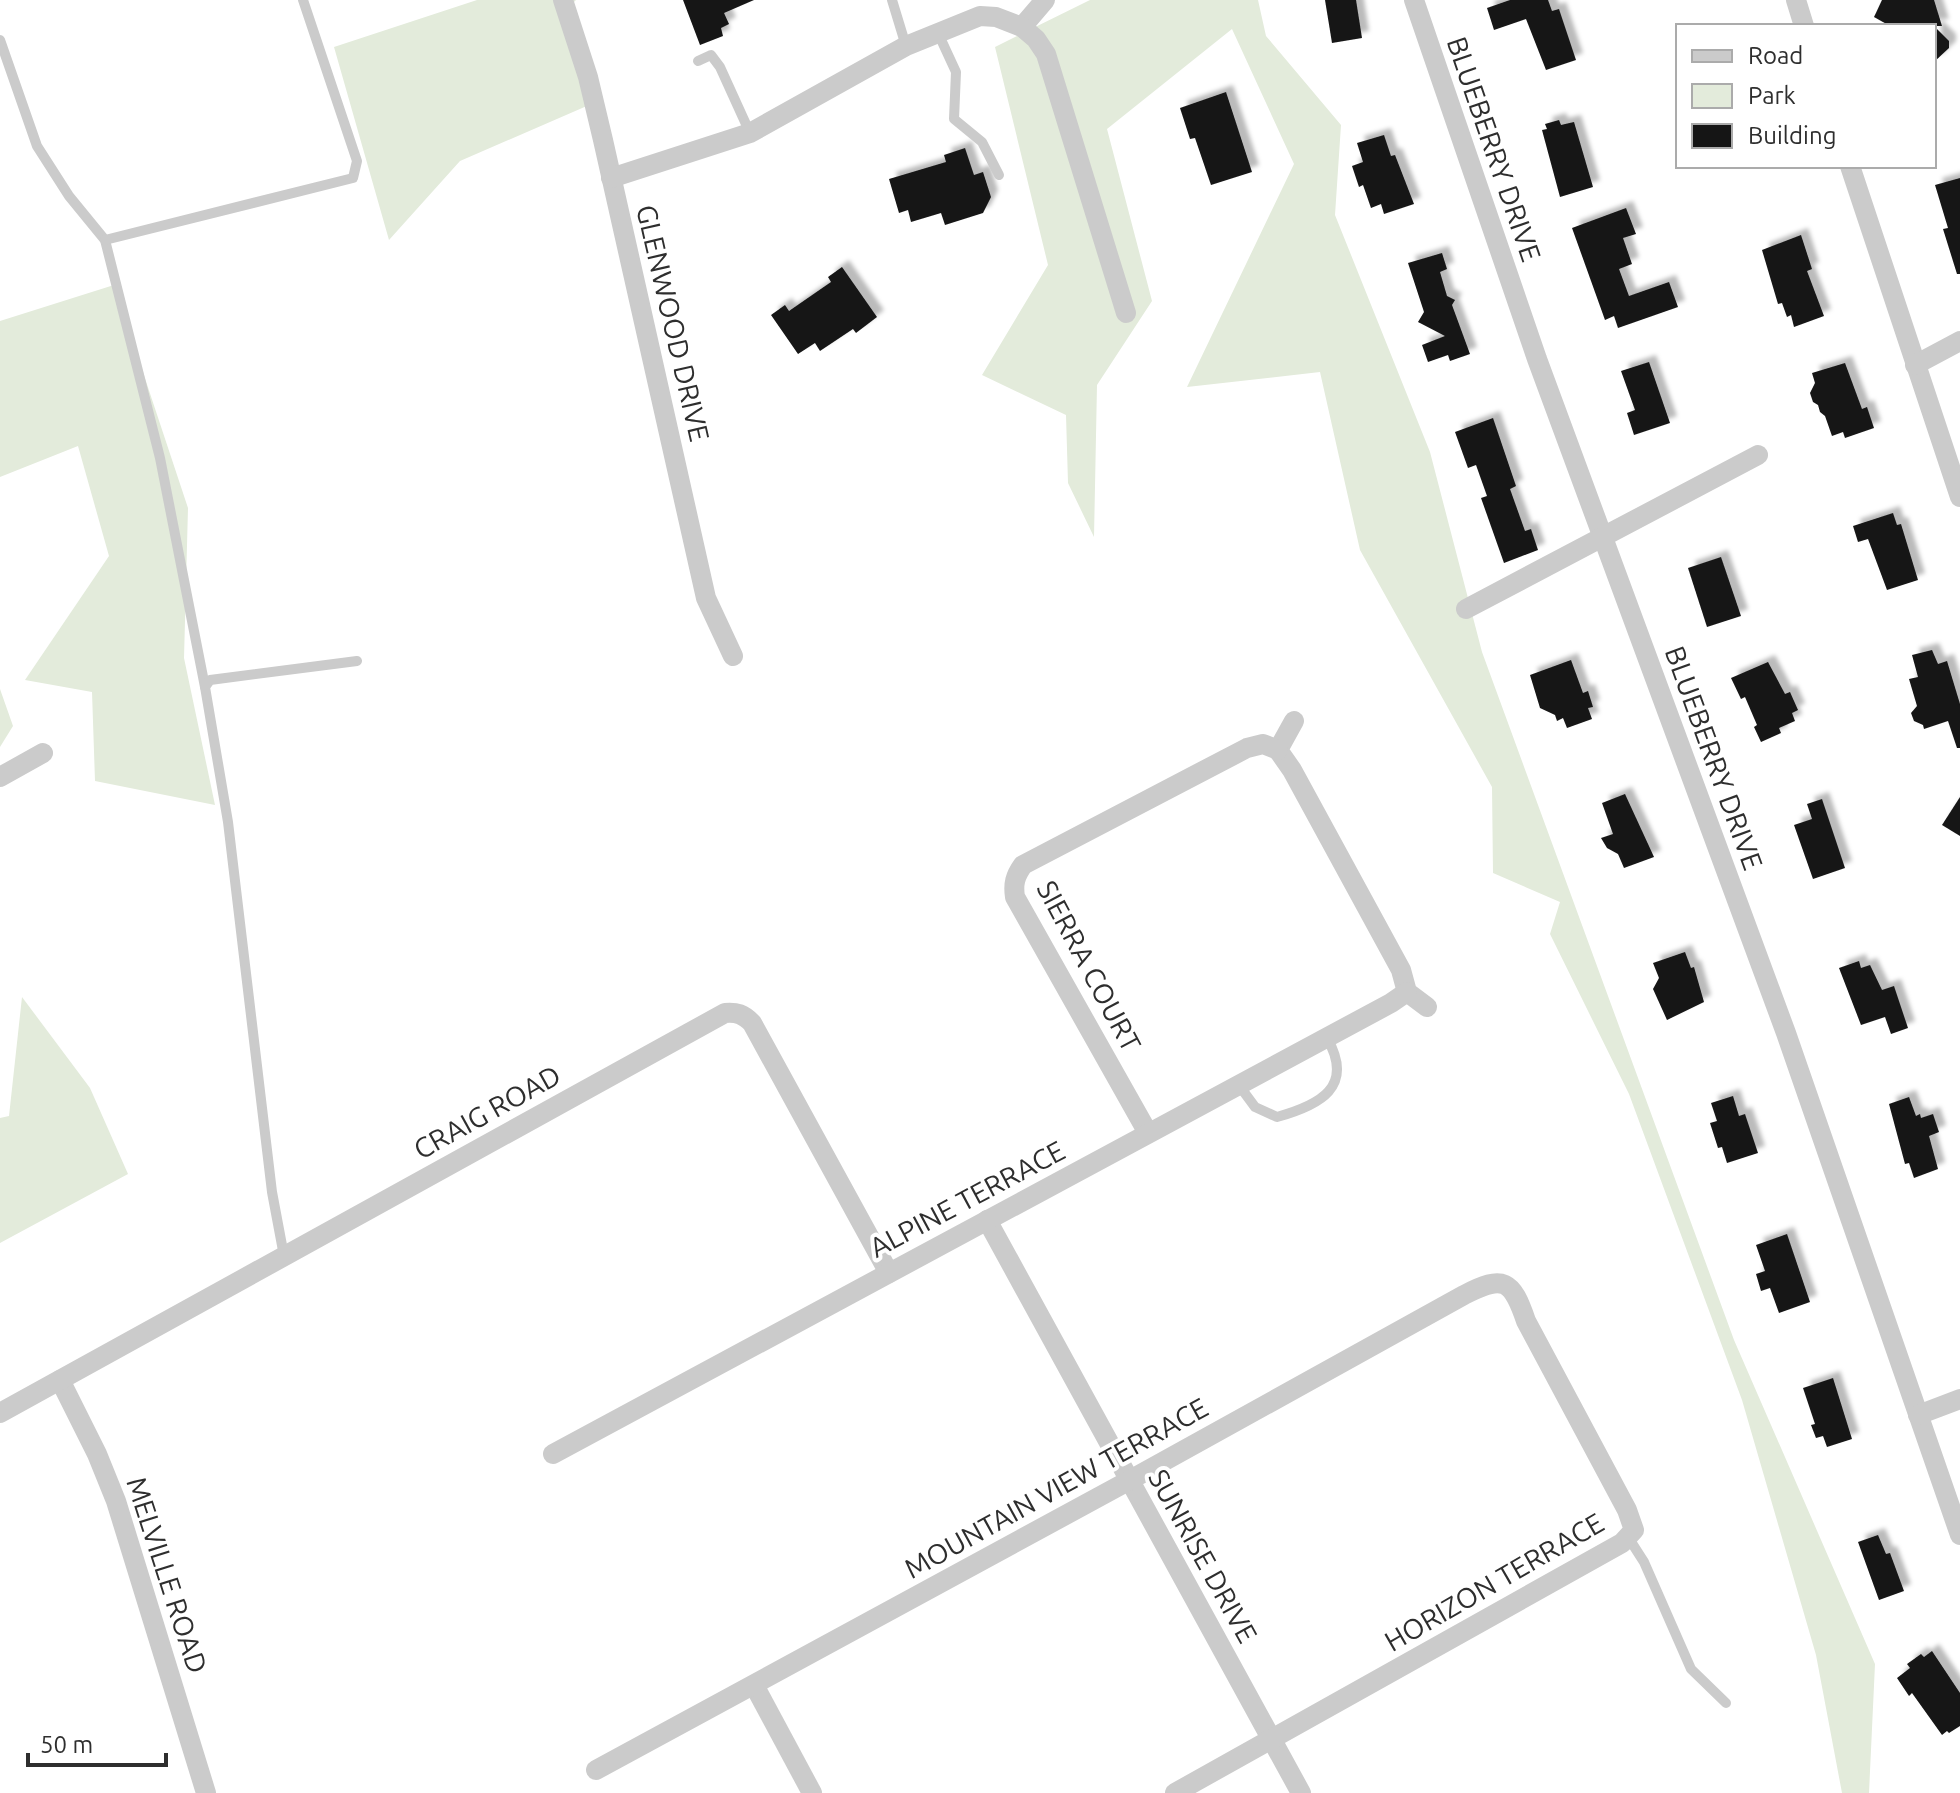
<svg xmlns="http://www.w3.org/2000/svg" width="1960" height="1793" font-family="Ubuntu,sans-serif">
  <defs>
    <filter id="shadow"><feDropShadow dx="7" dy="-7" stdDeviation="2" flood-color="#0004"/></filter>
  </defs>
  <rect width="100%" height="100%" fill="#fff"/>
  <!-- green -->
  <g fill="#e3ebdb">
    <path d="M477,0H576L572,4L596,102L460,161L389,240L334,47Z"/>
    <path d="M1090,0H1258L1266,36L1341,125L1335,215L1430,452L1482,652L1734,1340L1875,1664L1869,1793H1842L1816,1655L1742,1400L1629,1094L1550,934L1560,902L1493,873L1492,787L1360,550L1320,372L1187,387L1294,164L1232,29L1107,129L1152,301L1097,385L1094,537L1068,483L1066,415L982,375L1048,265L995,47Z"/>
    <path d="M114,285L188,508L184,658L215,805L95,781L92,692L25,680L109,556L78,446L0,477V321Z"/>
    <path d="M0,689L13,726L0,747Z"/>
    <path d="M22,997L90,1088L128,1174L0,1243V1118L9,1116Z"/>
  </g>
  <!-- building -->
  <g fill="#151515" filter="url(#shadow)">
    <path d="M683,0H754L724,13L729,24L721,28L723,36L700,45Z"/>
    <path d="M1325,0H1356L1362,38L1332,43Z"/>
    <path d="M1510,0H1548L1552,11L1559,9L1576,60L1546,70L1526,19L1494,30L1487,8Z"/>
    <path d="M1882,0H1934L1942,26H1890L1874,17Z"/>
    <path d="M1934,26L1949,41V48L1934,62Z"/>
    <path d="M1226,92L1252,172L1211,185L1195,138L1190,139L1180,108Z"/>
    <path d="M1559,120L1561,125L1574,122L1593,187L1560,197L1542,130L1547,129L1545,124Z"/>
    <path d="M1384,135L1391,156L1395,155L1414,204L1384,214L1381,204L1371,208L1363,185L1359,187L1352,166L1363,162L1357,143Z"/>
    <path d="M965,148L974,175L983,172L991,197L983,213L945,225L941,213L911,222L908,210L899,213L889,179L946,162L944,155Z"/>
    <path d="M1960,178V274H1957L1943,229L1948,228L1935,185Z"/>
    <path d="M1626,208L1636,234L1623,238L1632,264L1619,269L1629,296L1669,282L1678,307L1618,328L1614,316L1605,320L1572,228Z"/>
    <path d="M1801,235L1812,269L1807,271L1824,316L1794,327L1791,315L1787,317L1782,303L1778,304L1762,250Z"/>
    <path d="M1442,253L1447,269L1440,272L1447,296L1455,300L1452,305L1470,354L1450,361L1448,355L1428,362L1422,345L1445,336L1418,322L1424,312L1408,263Z"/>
    <path d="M842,267L877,317L856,333L853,329L820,351L815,343L798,354L771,315L785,305L789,311L831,282L828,277Z"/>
    <path d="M1649,362L1670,423L1634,435L1627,413L1635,410L1621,371Z"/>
    <path d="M1845,363L1862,409L1867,407L1874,428L1845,438L1843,432L1832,436L1825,416L1820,412L1818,405L1813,402L1810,393L1815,383L1812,373Z"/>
    <path d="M1493,418L1516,486L1510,489L1525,531L1531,529L1538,550L1504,563L1481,498L1487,496L1476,465L1468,468L1455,432Z"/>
    <path d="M1893,513L1897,525L1901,524L1918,580L1887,590L1868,539L1858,542L1853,526Z"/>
    <path d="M1721,557L1741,616L1707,627L1688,568Z"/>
    <path d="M1932,650L1938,664L1947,661L1960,704V748H1957L1948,721L1924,729L1923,725L1914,721L1911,713L1917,706L1909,679L1918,677L1912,655Z"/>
    <path d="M1571,660L1583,693L1588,691L1593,707L1588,708L1592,719L1567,728L1563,718L1557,721L1555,715L1540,708L1530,675Z"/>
    <path d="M1768,662L1785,694L1790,692L1798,710L1792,713L1795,721L1779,728L1781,733L1761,742L1754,727L1757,725L1745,697L1741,699L1731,678Z"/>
    <path d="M1625,794L1654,857L1624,868L1618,854L1607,848L1601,838L1613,834L1602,803Z"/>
    <path d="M1960,797V836L1942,825Z"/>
    <path d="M1822,799L1845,868L1813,879L1794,825L1812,819L1807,804Z"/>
    <path d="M1685,952L1691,968L1694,967L1704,1002L1667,1020L1653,989L1659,978L1653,963Z"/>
    <path d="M1859,961L1861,968L1870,965L1882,990L1894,986L1908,1028L1891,1034L1885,1017L1861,1025L1839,968Z"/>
    <path d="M1733,1096L1739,1116L1745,1114L1758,1153L1727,1163L1722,1147L1718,1148L1710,1123L1717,1121L1711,1103Z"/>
    <path d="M1909,1097L1916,1116L1920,1114L1921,1118L1933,1114L1939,1132L1929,1136L1938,1169L1914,1178L1909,1163L1905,1164L1889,1104Z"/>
    <path d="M1787,1234L1810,1302L1779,1313L1770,1288L1761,1291L1756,1274L1765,1271L1756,1245Z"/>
    <path d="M1833,1378L1852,1439L1827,1447L1823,1436L1816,1438L1811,1425L1815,1424L1803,1388Z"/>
    <path d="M1878,1535L1886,1554L1890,1553L1904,1591L1879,1600L1858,1542Z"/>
    <path d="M1932,1651L1960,1693V1726L1949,1733L1947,1731L1942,1735L1912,1693L1909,1696L1897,1678L1910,1668L1907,1664L1921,1654L1924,1657Z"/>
  </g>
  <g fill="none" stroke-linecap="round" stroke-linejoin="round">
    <!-- lane -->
    <g stroke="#cbcbcb" stroke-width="10">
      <path d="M892,0L906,46"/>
      <path d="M938,33L956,72L954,119L982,142L999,175"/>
      <path d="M0,40L37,146L69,196L105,240L160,458L205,687"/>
      <path d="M698,61L711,55L720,67L750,133"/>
      <path d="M105,240L353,178L357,161L303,0"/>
      <path d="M1238,1084L1255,1107L1277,1117C1320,1105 1355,1087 1327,1038"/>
      <path d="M284,1256L272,1192L228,822L205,687L210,680L357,661"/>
      <path d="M1628,1537L1644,1562L1691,1669L1726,1703"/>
    </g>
    <!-- street -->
    <g stroke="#cbcbcb" stroke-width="20">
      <path d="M563,0L588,77L603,140L706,598L733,656"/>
      <path d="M1414,0L1537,359L1786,1033L1960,1535"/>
      <path d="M1796,0L1804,26"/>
      <path d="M1022,27L1045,0"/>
      <path d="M1850,166L1960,497"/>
      <path d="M611,178L750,133L906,46L980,16L996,17L1022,27L1036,39L1046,54L1126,313"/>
      <path d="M1915,365L1960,341"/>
      <path d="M1466,609L1758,455"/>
      <path d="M1294,721L1278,750L1292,770L1401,970L1407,992L1427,1007"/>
      <path d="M0,777L43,753"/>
      <path d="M1148,1133L1015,897C1013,884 1015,876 1023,865L1247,748L1263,744L1278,750"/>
      <path d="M987,1220L1301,1793"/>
      <path d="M60,1380L97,1454L116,1501L206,1793"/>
      <path d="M0,1413L725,1013C737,1012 743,1014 752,1023L889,1273"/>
      <path d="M1918,1415L1960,1399"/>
      <path d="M553,1454L1391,1003L1407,992"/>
      <path d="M754,1685L812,1793"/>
      <path d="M596,1770L1130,1480L1464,1295C1504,1274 1512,1280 1526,1321L1627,1510L1634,1530L1622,1543L1175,1793"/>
    </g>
  </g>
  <g text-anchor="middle" stroke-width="8" stroke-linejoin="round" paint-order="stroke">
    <!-- street labels -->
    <g font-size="28" fill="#2e2e2e" stroke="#fff">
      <text transform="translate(1494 149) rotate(71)" y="10">BLUEBERRY DRIVE</text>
      <text transform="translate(673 323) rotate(77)" y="10">GLENWOOD DRIVE</text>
      <text transform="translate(1714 758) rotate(70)" y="10">BLUEBERRY DRIVE</text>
      <text transform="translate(1089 966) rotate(62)" y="10">SIERRA COURT</text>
      <text transform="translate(487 1112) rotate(-29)" y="10">CRAIG ROAD</text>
      <text transform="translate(967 1199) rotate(-28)" y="10">ALPINE TERRACE</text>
      <text transform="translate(1056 1488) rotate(-29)" y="10">MOUNTAIN VIEW TERRACE</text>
      <text transform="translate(1203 1556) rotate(61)" y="10">SUNRISE DRIVE</text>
      <text transform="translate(167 1575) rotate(72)" y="10">MELVILLE ROAD</text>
      <text transform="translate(1494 1582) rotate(-30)" y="10">HORIZON TERRACE</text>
    </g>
  </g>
  <!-- legend -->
  <rect x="1676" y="24" width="260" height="144" fill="#ffffff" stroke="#ababab" stroke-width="2"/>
  <rect x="1692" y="50" width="40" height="12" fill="#cbcbcb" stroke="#ababab" stroke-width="2"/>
  <text x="1748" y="64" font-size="24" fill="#2e2e2e">Road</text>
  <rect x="1692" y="84" width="40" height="24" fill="#e3ebdb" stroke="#ababab" stroke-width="2"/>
  <text x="1748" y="104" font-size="24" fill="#2e2e2e">Park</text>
  <rect x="1692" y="124" width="40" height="24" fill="#151515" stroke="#ababab" stroke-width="2"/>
  <text x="1748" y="144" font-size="24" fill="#2e2e2e">Building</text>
  <!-- scale -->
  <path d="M28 1753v12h138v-12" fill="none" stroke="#2e2e2e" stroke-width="4"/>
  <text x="40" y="1753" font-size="24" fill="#2e2e2e" stroke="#ffffff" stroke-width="6" paint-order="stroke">50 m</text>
</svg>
